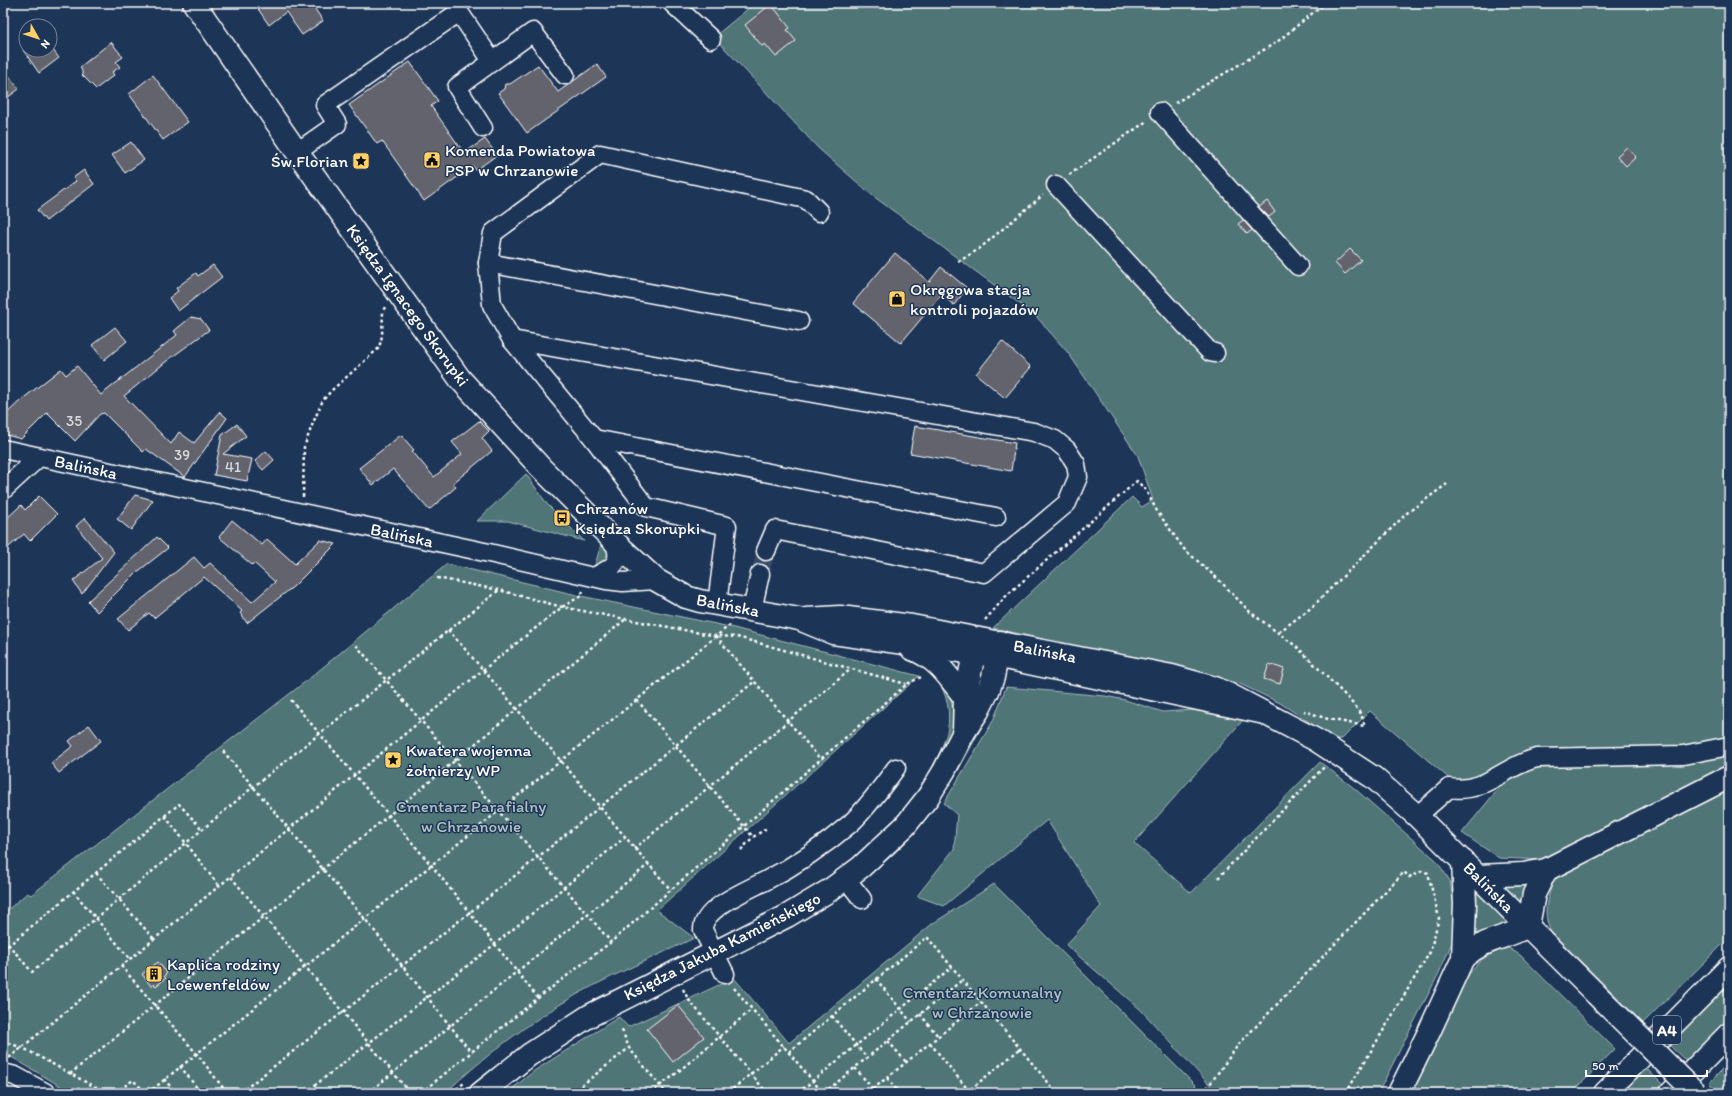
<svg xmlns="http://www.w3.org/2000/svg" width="1732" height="1096" font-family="Itim,sans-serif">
  <rect width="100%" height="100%" fill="#1d3557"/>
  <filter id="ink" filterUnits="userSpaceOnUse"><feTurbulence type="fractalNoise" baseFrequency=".025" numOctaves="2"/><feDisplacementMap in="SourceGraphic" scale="8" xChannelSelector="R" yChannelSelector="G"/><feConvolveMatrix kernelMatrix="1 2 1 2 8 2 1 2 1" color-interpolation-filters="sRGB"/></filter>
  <g filter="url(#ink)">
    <!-- green -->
    <g fill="#4f7476" stroke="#a7baba">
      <path d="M755,3H1729V765L1545,860L1499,858L1462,833L1503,783L1496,773L1473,784L1451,780L1370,711L1342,739H1335L1280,703L1240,684L993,628L1132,497L1142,507L1153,500L1138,456L1069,354L1035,315L873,196L819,149L714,37Z"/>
      <path d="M526,474L547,504L584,541L508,521H477Z"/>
      <path d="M602,541C612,551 612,564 595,565Z"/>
      <path d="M447,564L581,596L730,627L919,676L657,910L694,938C655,957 614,974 576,995C529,1022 485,1056 445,1093H72L3,1052V914L27,893L31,895L310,678Z"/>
      <path d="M944,682L950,693L954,716L951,737L941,760L907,812L846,872L807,894C830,877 854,861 874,841C903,813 933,775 946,736C951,720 949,701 941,686Z"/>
      <path d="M1000,684L1002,687C979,731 958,777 927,817C908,843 884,863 859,883L858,881Z"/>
      <path d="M1006,687L1105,696L1125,700L1163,712L1193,710L1244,719L1134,843L1191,893L1320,762L1354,788L1436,860L1450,881L1454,907L1453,940L1439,973L1378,1093H1217L1141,1010L1066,945L1101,906L1047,820L944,906L917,896L954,849L957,815L944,803L993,721Z"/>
      <path d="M1729,786V938L1643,1023L1551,932C1541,912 1548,894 1557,874Z"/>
      <path d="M1529,878L1521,905L1502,887L1501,883Z"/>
      <path d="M994,884L1203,1093H507L534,1071L619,1017L628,1027L734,978L789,1043L932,924Z"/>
      <path d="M1473,888L1514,927L1474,939Z"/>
      <path d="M1507,947L1520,955L1615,1049L1572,1093H1407L1461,983L1484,957Z"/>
      <path d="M694,950L693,955L488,1076L469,1093H462C532,1033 612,991 694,950Z"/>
      <path d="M1729,983V1020L1687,1062L1668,1044Z"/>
      <path d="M1729,1063V1093H1719L1709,1083Z"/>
      <path d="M1644,1066L1663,1085L1655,1093H1618Z"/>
    </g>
    <!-- building -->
    <g fill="#63636d" stroke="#fff">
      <path d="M254,3H311L323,21L302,35L286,12L269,25Z"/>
      <path d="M771,4L790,28L787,30L796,41L776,57L765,44L762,46L745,25Z"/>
      <path d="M111,42L123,57L116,62L120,67L112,72L114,75L96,89L82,75V71L80,67Z"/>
      <path d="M23,50H53L59,58L39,73Z"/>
      <path d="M410,62L438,101L431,106L464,153L485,139L497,155L476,170L473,166L424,201L382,141L377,144L349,105Z"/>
      <path d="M597,64L606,77L527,133L498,93L504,89L505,84H510L538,65L558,92Z"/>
      <path d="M3,68L19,89L3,101Z"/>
      <path d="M153,75L188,122L163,140L129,94Z"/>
      <path d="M131,142L144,160L125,173L112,155Z"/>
      <path d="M1627,147L1636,157L1626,166L1617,156Z"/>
      <path d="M84,170L94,184L46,221L37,210L76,181L73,178Z"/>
      <path d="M1267,201L1275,212L1269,217L1259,207Z"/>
      <path d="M1243,220L1252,230L1247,234L1238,224Z"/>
      <path d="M1350,249L1361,260L1345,274L1335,263Z"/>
      <path d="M895,253L929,282L941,267L967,288L954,305L941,295L901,343L853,303Z"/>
      <path d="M213,265L222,277L178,311L169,298L178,291L176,288L196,273L198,276Z"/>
      <path d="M191,317L201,319L209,330L168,360L124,396L171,444L179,432L194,443L220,412L227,418L185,477L146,449L143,452L104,413L100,414L75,441L47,413L21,439L3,434V417L21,400L61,369L66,375L77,366L101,395L177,335L174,331Z"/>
      <path d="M115,327L127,341L104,360L92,345Z"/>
      <path d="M1002,341L1031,367L1005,398L976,374Z"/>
      <path d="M479,421L489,431L482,438L492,451L453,483L456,487L429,510L393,469L373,485L359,468L401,435L414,450L412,451L434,477L462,454L452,442Z"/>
      <path d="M237,424L246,436L223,454L252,459L247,481L214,475L222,435Z"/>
      <path d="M915,426L1015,443L1011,471L910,453Z"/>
      <path d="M266,451L274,460L263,470L255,461Z"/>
      <path d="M135,495L153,500L131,530L117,519Z"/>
      <path d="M39,496L57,514L30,541L24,534L3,552V522L21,505L25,510Z"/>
      <path d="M85,518L114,552L82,594L73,581L102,558L76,526Z"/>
      <path d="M232,520L262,545L267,539L295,564L320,540L336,544L294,586L247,623L240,613L242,611L204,577L154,618L149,613L128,630L118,619L194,557L204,568L210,563L252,602L275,582L254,563L252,565L219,537Z"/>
      <path d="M157,537L168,548L136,573L97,612L88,601Z"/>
      <path d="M1269,664L1284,669L1280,684L1264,679Z"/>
      <path d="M89,725L101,741L59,773L51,763L73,746L69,741Z"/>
      <path d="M158,962L167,973L164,976L166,978L156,986L154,984L151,986L142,974Z"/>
      <path d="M678,1005L704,1037L673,1062L647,1029Z"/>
    </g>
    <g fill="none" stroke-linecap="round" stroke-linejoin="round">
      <!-- minor-tunnel -->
      <path stroke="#344968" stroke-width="18" stroke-dasharray="18 9" stroke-linecap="butt" d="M760,574L766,551"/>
      <defs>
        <g id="minor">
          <path d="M672,3L711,39"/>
          <path d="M1160,112L1298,266"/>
          <path d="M483,128L457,87L533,32L565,75"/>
          <path d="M297,152L337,124L325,105L459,12L492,61"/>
          <path d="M1056,185L1210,352L1215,353"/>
          <path d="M488,263L799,321"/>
          <path d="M512,340L1034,432L1055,440L1067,450L1076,464L1078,477L1067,503L984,573L775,530L766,551"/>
          <path d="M594,439L996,517"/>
          <path d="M3,449L489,553L606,580L623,582L656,580"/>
          <path d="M3,490L39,457"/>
          <path d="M594,577C613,567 623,564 614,541"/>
          <path d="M717,604L727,526L646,507L594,439L512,340L492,305L488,263L493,233L600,154L806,199L819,212"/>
          <path d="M752,610L760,574"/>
          <path d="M1417,816L1449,788C1486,794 1503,766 1537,758L1683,755L1729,746"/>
          <path d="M846,879L862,899"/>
          <path d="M725,974L703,930C702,908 748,890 765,881C796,865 825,845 851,823C868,807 882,787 896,768"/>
          <path d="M3,1073L15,1076L46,1093"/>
        </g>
        <g id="major">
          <path d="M194,3L297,152L460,379L541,468L620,547L656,580L686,597L700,601L799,619L833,633L996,656L1260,712"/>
          <path d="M806,619L840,617L912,626L1172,676L1215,688L1230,695L1316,740L1374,778L1417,816L1596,994"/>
          <path d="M912,649C937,658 949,677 965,698"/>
          <path d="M964,732L965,698L977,639"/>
          <path d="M481,1093L529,1055L589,1016L787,916L830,890L861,867L905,826L928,797L944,771L964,732L978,711L988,691L993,677L1000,642"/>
        </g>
        <g id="highway">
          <path d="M1478,876L1523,874L1546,870L1729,777"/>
          <path d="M1463,958C1486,937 1504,940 1528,926L1534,894L1546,870"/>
          <path d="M1399,1093L1429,1032L1463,958L1465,904L1463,861"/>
          <path d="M1605,1093L1729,968"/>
          <path d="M1671,1093L1729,1034"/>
        </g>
      </defs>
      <!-- minor casing -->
      <use href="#minor" stroke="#fff" stroke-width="21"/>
      <!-- major casing -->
      <use href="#major" stroke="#fff" stroke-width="25"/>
      <!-- highway casing -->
      <use href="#highway" stroke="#fff" stroke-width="25"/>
      <!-- path -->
      <g stroke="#fff" stroke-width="2.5" stroke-dasharray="3 3" stroke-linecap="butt">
        <path d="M1175,103L1277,42L1325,3"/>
        <path d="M1069,175L1147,121"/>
        <path d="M958,262L979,249L1043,195"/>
        <path d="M303,497L304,447L313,423L323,400L332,390L379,348L382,336L383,311L385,307"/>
        <path d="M437,578L499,590L562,607L716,636L737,637L906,684"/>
        <path d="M985,620L1007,595L1137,481L1145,489L1157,511L1184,549L1219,580L1250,612L1297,647L1348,698L1361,714L1365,726L1328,719L1304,711"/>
        <path d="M448,630C524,715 596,804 671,890"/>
        <path d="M1279,632L1312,607L1407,513L1447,484"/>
        <path d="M716,636L821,760"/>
        <path d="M356,645L611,942"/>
        <path d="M291,700L432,866L538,998"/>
        <path d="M637,700L753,837"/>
        <path d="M223,751L365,919L471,1052"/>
        <path d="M165,816L219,886"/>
        <path d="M634,849L851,669"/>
        <path d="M741,850L753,837L767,828"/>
        <path d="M96,873L154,939"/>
        <path d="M231,877L410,1093"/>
        <path d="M1218,878L1324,767"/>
        <path d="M73,891L130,959"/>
        <path d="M8,944L32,972L253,787L499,590"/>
        <path d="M3,950L179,804L202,829"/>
        <path d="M121,966L197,1054L227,1093"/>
        <path d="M876,979L911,1022"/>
        <path d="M734,988L823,1093"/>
        <path d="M683,989L688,999L767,1093"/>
        <path d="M920,1014L938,1036"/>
        <path d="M832,1016L867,1058"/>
        <path d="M622,1030L629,1048L666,1093"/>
        <path d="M3,1041L23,1048L106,1093"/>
        <path d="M888,1041L906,1062"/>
        <path d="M930,1043L969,1091"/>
        <path d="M789,1052L927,937L1057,1093"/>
        <path d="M9,1058L483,670L562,607L581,596L583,591"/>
        <path d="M180,1066L201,1093"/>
        <path d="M855,1068L873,1089"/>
        <path d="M70,1074L388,816L627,618"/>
        <path d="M887,1078L899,1093"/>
        <path d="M164,1079L176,1093"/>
        <path d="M115,1093L133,1080L146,1093"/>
        <path d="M148,1093L730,625"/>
        <path d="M240,1093L469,913L755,681"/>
        <path d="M305,1093L495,944L624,838"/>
        <path d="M368,1093L649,864"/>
        <path d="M421,1093L538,998L611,942L907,684L921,677"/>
        <path d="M452,1093L464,1083"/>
        <path d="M572,1093L629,1048"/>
        <path d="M650,1093L673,1076L751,1010"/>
        <path d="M728,1093L784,1046"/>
        <path d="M798,1093L952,967"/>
        <path d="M824,1093L962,980"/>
        <path d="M868,1093L981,1002"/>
        <path d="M966,1093L1020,1049"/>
        <path d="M1211,1093L1207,1088L1239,1044L1404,872L1409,877L1422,871L1428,873L1439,918L1430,952L1346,1093"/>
      </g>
      <!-- minor -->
      <use href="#minor" stroke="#1d3557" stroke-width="18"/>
      <!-- major -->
      <use href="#major" stroke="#1d3557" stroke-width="22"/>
      <!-- highway -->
      <use href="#highway" stroke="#1d3557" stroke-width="22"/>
      <defs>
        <path id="major-bridge" d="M1596,994L1696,1093"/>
      </defs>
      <!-- major-bridge casing -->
      <use href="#major-bridge" stroke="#fff" stroke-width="25" stroke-linecap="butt"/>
      <!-- major-bridge -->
      <use href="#major-bridge" stroke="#1d3557" stroke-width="22"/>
    </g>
  </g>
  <!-- icons -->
  <defs>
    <symbol id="civic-square" viewBox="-11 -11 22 22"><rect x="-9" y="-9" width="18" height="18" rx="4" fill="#ffd166" stroke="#1d3557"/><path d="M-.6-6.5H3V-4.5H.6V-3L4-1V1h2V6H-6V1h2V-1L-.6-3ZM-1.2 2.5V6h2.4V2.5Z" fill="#111"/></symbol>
    <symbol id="sight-square" viewBox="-11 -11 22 22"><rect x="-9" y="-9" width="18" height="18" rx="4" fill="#ffd166" stroke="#1d3557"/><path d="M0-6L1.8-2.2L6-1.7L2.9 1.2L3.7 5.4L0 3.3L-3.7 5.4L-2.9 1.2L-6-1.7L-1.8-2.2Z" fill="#111"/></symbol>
    <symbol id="shop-square" viewBox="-11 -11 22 22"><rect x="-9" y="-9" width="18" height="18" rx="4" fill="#ffd166" stroke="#1d3557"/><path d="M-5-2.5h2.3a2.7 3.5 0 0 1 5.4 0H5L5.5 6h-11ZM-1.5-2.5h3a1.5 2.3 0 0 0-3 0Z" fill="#111"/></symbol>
    <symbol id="bus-square" viewBox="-11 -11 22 22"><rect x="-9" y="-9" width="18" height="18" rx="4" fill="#ffd166" stroke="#1d3557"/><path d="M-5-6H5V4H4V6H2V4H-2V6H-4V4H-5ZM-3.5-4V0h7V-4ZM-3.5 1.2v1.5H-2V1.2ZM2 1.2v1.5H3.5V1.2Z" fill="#111"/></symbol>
    <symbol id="building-square" viewBox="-11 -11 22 22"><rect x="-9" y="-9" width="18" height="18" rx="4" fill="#ffd166" stroke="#1d3557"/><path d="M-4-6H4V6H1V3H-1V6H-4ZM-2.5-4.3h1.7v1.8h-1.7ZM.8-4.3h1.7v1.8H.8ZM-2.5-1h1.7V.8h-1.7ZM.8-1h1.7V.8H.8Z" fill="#111"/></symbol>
  </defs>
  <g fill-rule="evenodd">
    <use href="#civic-square" x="422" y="150" width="20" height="20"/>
    <use href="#sight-square" x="351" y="151" width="20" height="20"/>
    <use href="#shop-square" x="887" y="289" width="20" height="20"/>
    <use href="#bus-square" x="552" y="508" width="20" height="20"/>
    <use href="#sight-square" x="383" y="750" width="20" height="20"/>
    <use href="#building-square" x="144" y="964" width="20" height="20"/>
  </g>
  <g text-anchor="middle" stroke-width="3" stroke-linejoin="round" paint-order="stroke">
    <!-- number labels -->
    <g font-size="15" fill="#d8d8da">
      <text x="74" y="426">35</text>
      <text x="182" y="460">39</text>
      <text x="233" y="472">41</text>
    </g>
    <!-- shield labels -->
    <rect fill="#1d3557" stroke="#bbc2cd" stroke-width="1" x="1653" y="1016" width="28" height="28" rx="3"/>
    <g font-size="16" font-weight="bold" fill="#fff">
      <text x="1667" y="1036">A4</text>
    </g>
    <!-- poi labels -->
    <g font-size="17" fill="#fff" stroke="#1d3557" text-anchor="start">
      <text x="445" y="156">Komenda Powiatowa<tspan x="445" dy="20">PSP w Chrzanowie</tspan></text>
      <text x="348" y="167" text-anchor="end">Św.Florian</text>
      <text x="910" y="295">Okręgowa stacja<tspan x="910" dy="20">kontroli pojazdów</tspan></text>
      <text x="575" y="514">Chrzanów<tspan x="575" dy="20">Księdza Skorupki</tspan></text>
      <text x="406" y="756">Kwatera wojenna<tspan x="406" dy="20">żołnierzy WP</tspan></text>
      <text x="167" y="970">Kaplica rodziny<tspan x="167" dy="20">Loewenfeldów</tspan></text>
    </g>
    <!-- street labels -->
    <g font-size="17" fill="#fff" stroke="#1d3557">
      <text transform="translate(408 305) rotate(54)" y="6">Księdza Ignacego Skorupki</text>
      <text transform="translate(86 467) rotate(12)" y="6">Balińska</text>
      <text transform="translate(402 535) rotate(12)" y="6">Balińska</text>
      <text transform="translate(728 605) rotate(11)" y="6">Balińska</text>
      <text transform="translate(1045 651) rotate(11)" y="6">Balińska</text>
      <text transform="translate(1489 887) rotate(45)" y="6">Balińska</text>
      <text transform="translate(722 946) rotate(-27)" y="6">Księdza Jakuba Kamieńskiego</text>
    </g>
    <!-- park labels -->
    <g font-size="17" fill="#b0c0c1" stroke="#1d3557">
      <text x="471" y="812">Cmentarz Parafialny<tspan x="471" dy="20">w Chrzanowie</tspan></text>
      <text x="982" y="998">Cmentarz Komunalny<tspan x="982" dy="20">w Chrzanowie</tspan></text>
    </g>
  </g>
  <!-- margin -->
  <rect width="1732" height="1096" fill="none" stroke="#1d3557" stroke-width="16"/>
  <rect x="8" y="8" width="1716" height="1080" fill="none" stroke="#fff" stroke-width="1.5" filter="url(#ink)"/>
  <!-- north arrow -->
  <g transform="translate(38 38) rotate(129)"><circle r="19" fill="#1d3557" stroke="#77869a"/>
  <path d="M0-3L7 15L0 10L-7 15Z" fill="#ffd166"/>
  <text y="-6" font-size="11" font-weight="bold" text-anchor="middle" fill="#ffffff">N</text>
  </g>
  <!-- scale -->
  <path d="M1586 1070v6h121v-6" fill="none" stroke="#ffffff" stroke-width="2"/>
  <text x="1592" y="1070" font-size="12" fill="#ffffff" stroke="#1d3557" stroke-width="3" paint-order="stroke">50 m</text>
</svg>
